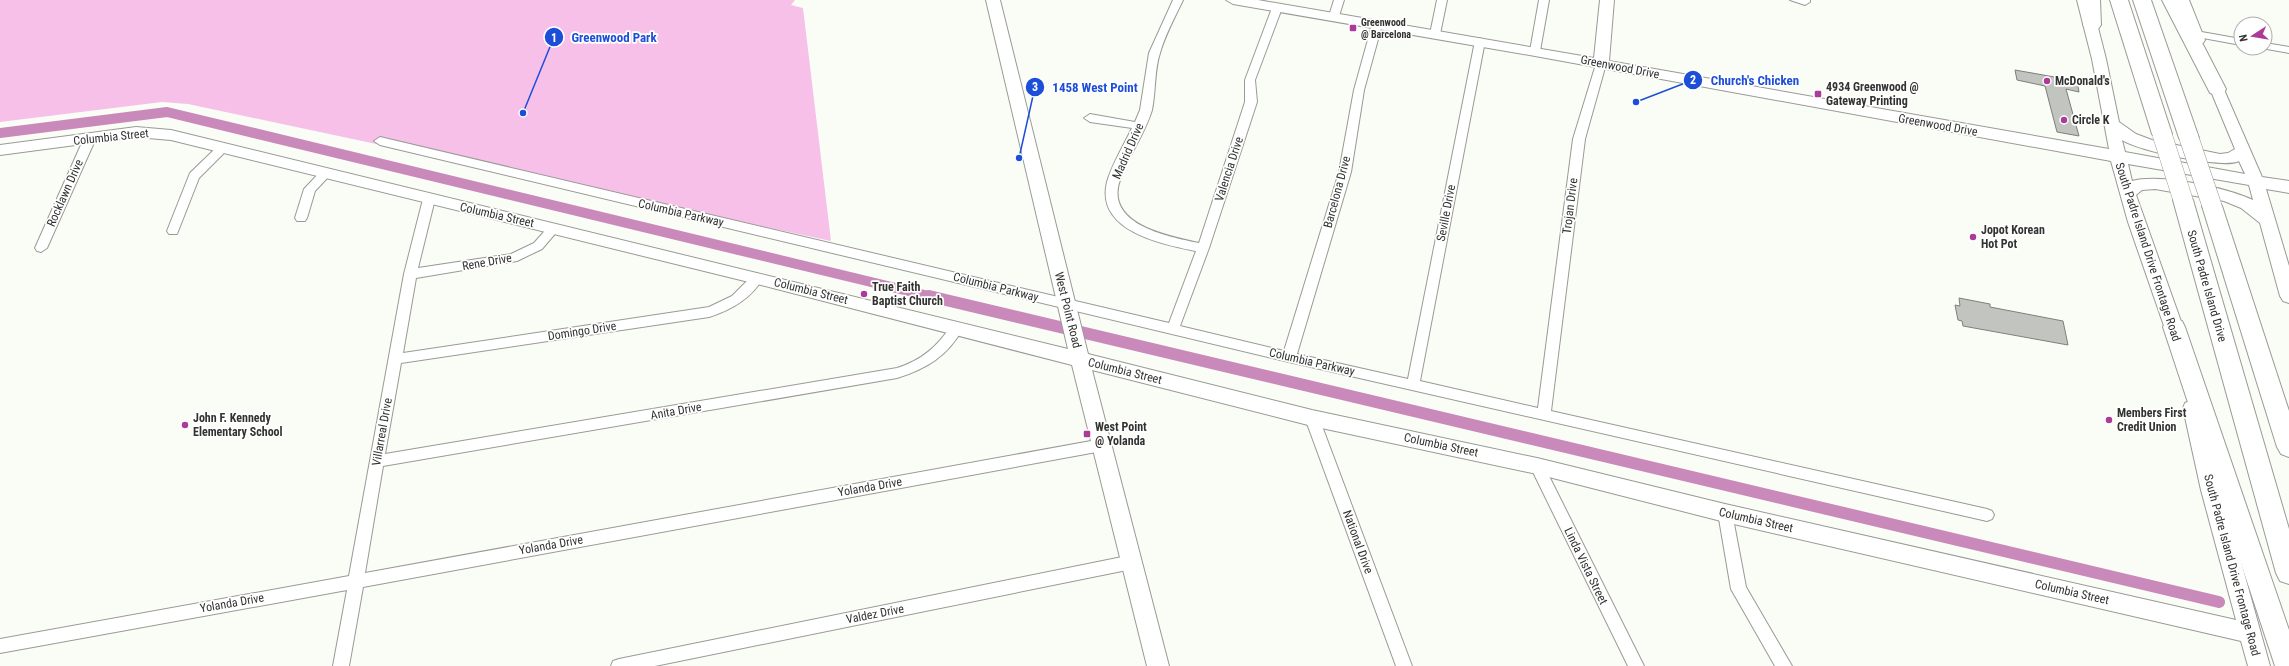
<svg xmlns="http://www.w3.org/2000/svg" width="2289" height="666" font-family="'Roboto Condensed',sans-serif">
  <rect width="100%" height="100%" fill="#f9fdf6"/>
  <!-- green -->
  <path fill="#f7c0e9" d="M0,0H795L791,5L803,8L831,241L188,104L162,102L0,122Z"/>
  <g fill="none" stroke-linecap="round" stroke-linejoin="round">
    <!-- canal-far1 -->
    <path stroke="#ca89bb" stroke-width="10" d="M0,133L167,112L933,297"/>
    <!-- canal -->
    <path stroke="#ca89bb" stroke-width="12" d="M929,296L2219,602"/>
  </g>
  <!-- building -->
  <g fill="#c2c5bf" stroke="#7d807a">
    <path d="M2015,70L2077,81L2079,92L2066,89L2079,136L2057,132L2045,86L2017,80Z"/>
    <path d="M1959,298L1990,304V307L2063,321L2068,345L1963,326L1962,321L1958,320L1955,305L1960,306Z"/>
  </g>
  <g fill="none" stroke-linecap="round" stroke-linejoin="round">
    <defs>
      <g id="street">
        <path d="M1173,0H1183C1175,17 1165,35 1160,53C1154,71 1156,91 1152,110C1145,134 1128,156 1120,180C1104,225 1170,237 1199,243L1245,102V80L1272,8L1277,5L1282,8L1255,80L1257,102L1209,248L1180,326L1284,351L1339,172L1354,90L1372,25L1377,22L1382,25L1364,90L1351,172L1297,354L1408,379L1475,41L1480,38L1485,41L1420,381L1538,408L1573,139L1596,64L1601,61L1606,64L1585,139L1551,411L1987,509L1992,511L1994,515L1992,519L1987,521L1289,362L380,145L374,141L380,137L1169,323L1196,251C1162,244 1095,231 1107,182C1112,164 1124,145 1132,128L1090,122L1084,118L1090,114L1135,122L1140,110L1149,53Z"/>
        <path d="M1334,0H1344L1339,16L1334,19L1329,16Z"/>
        <path d="M1437,0H1447L1440,34L1435,37L1430,34Z"/>
        <path d="M1539,0H1549L1540,51L1535,54L1530,51Z"/>
        <path d="M1790,0H1810V2L1805,5Z"/>
        <path d="M2196,31L2241,39V45L2192,36L2191,34Z"/>
        <path d="M2265,43L2289,47V53L2261,48H2265Z"/>
        <path d="M90,134L96,138L47,248L41,252L37,251L35,248L84,138Z"/>
        <path d="M223,144L229,148L199,178L177,234H169L167,231L190,173L219,145Z"/>
        <path d="M326,169L332,173L315,191L307,218L305,221H297L295,218L304,189L322,170Z"/>
        <path d="M429,195L435,199L418,268L511,254L534,243L550,225H558L560,228L542,249L517,261L416,278L403,353L709,307L732,296L753,275L757,273L763,278C751,299 731,310 709,317L401,363L385,454L897,368C923,360 937,346 952,325H962L963,328C948,356 926,369 897,378L383,466L365,573L1102,439L1107,441L1109,445L1107,449L1102,451L363,587L349,666H333L347,590L0,653V639L349,576L404,274L423,199Z"/>
        <path d="M1312,412L1317,414L1319,418L1412,666H1396L1305,418L1307,414Z"/>
        <path d="M1537,460L1542,462L1644,666H1628L1530,466L1532,462Z"/>
        <path d="M1725,507L1730,509L1732,513L1746,587L1792,666H1775L1731,589L1718,513L1720,509Z"/>
        <path d="M1132,555L1137,557L1139,562L1137,567L1132,569L655,666H611L613,661L619,659Z"/>
      </g>
      <g id="secondary">
        <path d="M986,0H1000L1088,354L1312,410L1537,458L1725,504L2236,620L2201,490L2183,408L2185,403L2192,400L2199,403L2201,408L2221,490L2270,666H2248L2241,641L1725,522L1537,474L1312,426L1092,370L1169,666H1147L1072,365L757,284L171,140L136,137L0,155V145L136,127L171,130L1068,349Z"/>
        <path d="M1226,0H1258L1594,58L1600,0H1614L1609,61L2109,149L2092,59L2077,0H2091L2106,59L2119,122L2136,134L2152,140L2220,154L2228,153L2235,149L2203,72L2205,69H2215L2262,177L2289,181V193L2266,189L2289,266V303L2283,301L2280,296L2260,223L2241,208L2224,201L2155,189L2142,190L2136,195L2183,327L2187,344L2184,349L2178,351L2172,349L2128,222L2111,161L1535,56L1233,4ZM2122,140C2138,151 2223,169 2239,161L2245,174L2125,152ZM2128,164L2249,185L2253,200C2227,188 2160,173 2132,181Z"/>
        <path d="M2175,0H2189L2205,40L2203,43H2193L2191,40Z"/>
      </g>
      <g id="highway">
        <path d="M2082,0H2100L2101,25L2098,29H2086L2083,25Z"/>
        <path d="M2110,0H2128L2172,134L2169,138L2162,140L2155,138L2152,134Z"/>
        <path d="M2133,0H2151L2199,138L2196,143L2189,144L2182,143L2179,138Z"/>
        <path d="M2162,0H2180L2226,89L2224,93L2217,95L2210,93Z"/>
        <path d="M2183,193L2190,195L2193,200L2289,529V584L2280,581L2276,573L2173,200L2176,195Z"/>
        <path d="M2212,199L2219,201L2222,206L2289,411V457L2281,454L2277,447L2202,206L2205,201Z"/>
        <path d="M2174,319L2182,321L2185,327L2289,630V666H2275L2163,327L2166,321Z"/>
      </g>
    </defs>
    <!-- street casing -->
    <use href="#street" stroke="#989b95" stroke-width="2"/>
    <!-- secondary casing -->
    <use href="#secondary" stroke="#989b95" stroke-width="2"/>
    <!-- highway casing -->
    <use href="#highway" stroke="#989b95" stroke-width="2"/>
    <!-- street -->
    <use href="#street" fill="#fff" fill-rule="evenodd"/>
    <!-- secondary -->
    <use href="#secondary" fill="#fff" fill-rule="evenodd"/>
    <!-- highway -->
    <use href="#highway" fill="#fff" fill-rule="evenodd"/>
    <defs>
      <g id="highway-bridge">
        <path d="M2162,134L2183,200"/>
        <path d="M2189,138L2212,206"/>
      </g>
    </defs>
    <!-- highway-bridge casing -->
    <use href="#highway-bridge" stroke="#989b95" stroke-width="20" stroke-linecap="butt"/>
    <!-- highway-bridge -->
    <use href="#highway-bridge" stroke="#fff" stroke-width="19"/>
  </g>
  <!-- markers -->
  <g fill="#ab3b97" stroke="#fff" stroke-width="1.5">
    <rect x="1349" y="24" width="8" height="8" rx="2"/>
    <circle cx="2047" cy="81" r="4"/>
    <rect x="1814" y="90" width="8" height="8" rx="2"/>
    <circle cx="2064" cy="120" r="4"/>
    <circle cx="1973" cy="237" r="4"/>
    <circle cx="864" cy="294" r="4"/>
    <circle cx="2109" cy="420" r="4"/>
    <circle cx="185" cy="425" r="4"/>
    <rect x="1083" y="430" width="8" height="8" rx="2"/>
  </g>
  <g text-anchor="middle" stroke-width="3.5" stroke-linejoin="round" paint-order="stroke">
    <!-- far-poi labels -->
    <g font-size="10" font-weight="bold" fill="#323331" stroke="#fff" text-anchor="start">
      <text x="1361" y="26">Greenwood<tspan x="1361" dy="12">@ Barcelona</tspan></text>
    </g>
    <!-- street labels -->
    <g font-size="12" fill="#323331" stroke="#fff">
      <text transform="translate(1620 67) rotate(11)" y="4">Greenwood Drive</text>
      <text transform="translate(1938 125) rotate(10)" y="4">Greenwood Drive</text>
      <text transform="translate(111 137) rotate(-6)" y="4">Columbia Street</text>
      <text transform="translate(1128 151) rotate(-66)" y="4">Madrid Drive</text>
      <text transform="translate(1229 169) rotate(-72)" y="4">Valencia Drive</text>
      <text transform="translate(1337 192) rotate(-75)" y="4">Barcelona Drive</text>
      <text transform="translate(65 193) rotate(-66)" y="4">Rocklawn Drive</text>
      <text transform="translate(1570 206) rotate(-83)" y="4">Trojan Drive</text>
      <text transform="translate(681 213) rotate(13)" y="4">Columbia Parkway</text>
      <text transform="translate(1446 213) rotate(-79)" y="4">Seville Drive</text>
      <text transform="translate(497 215) rotate(13)" y="4">Columbia Street</text>
      <text transform="translate(2148 252) rotate(72)" y="4">South Padre Island Drive Frontage Road</text>
      <text transform="translate(487 262) rotate(-10)" y="4">Rene Drive</text>
      <text transform="translate(2207 286) rotate(74)" y="4">South Padre Island Drive</text>
      <text transform="translate(996 287) rotate(14)" y="4">Columbia Parkway</text>
      <text transform="translate(811 291) rotate(14)" y="4">Columbia Street</text>
      <text transform="translate(1068 310) rotate(76)" y="4">West Point Road</text>
      <text transform="translate(582 331) rotate(-9)" y="4">Domingo Drive</text>
      <text transform="translate(1312 362) rotate(13)" y="4">Columbia Parkway</text>
      <text transform="translate(1125 371) rotate(14)" y="4">Columbia Street</text>
      <text transform="translate(676 411) rotate(-10)" y="4">Anita Drive</text>
      <text transform="translate(382 432) rotate(-80)" y="4">Villarreal Drive</text>
      <text transform="translate(1441 445) rotate(12)" y="4">Columbia Street</text>
      <text transform="translate(870 487) rotate(-10)" y="4">Yolanda Drive</text>
      <text transform="translate(1756 520) rotate(13)" y="4">Columbia Street</text>
      <text transform="translate(1358 542) rotate(70)" y="4">National Drive</text>
      <text transform="translate(551 545) rotate(-10)" y="4">Yolanda Drive</text>
      <text transform="translate(2232 565) rotate(75)" y="4">South Padre Island Drive Frontage Road</text>
      <text transform="translate(1586 566) rotate(64)" y="4">Linda Vista Street</text>
      <text transform="translate(2072 592) rotate(13)" y="4">Columbia Street</text>
      <text transform="translate(232 603) rotate(-10)" y="4">Yolanda Drive</text>
      <text transform="translate(875 614) rotate(-11)" y="4">Valdez Drive</text>
    </g>
    <!-- poi labels -->
    <g font-size="12" font-weight="bold" fill="#323331" stroke="#fff" text-anchor="start">
      <text x="2055" y="85">McDonald's</text>
      <text x="1826" y="91">4934 Greenwood @<tspan x="1826" dy="14">Gateway Printing</tspan></text>
      <text x="2072" y="124">Circle K</text>
      <text x="1981" y="234">Jopot Korean<tspan x="1981" dy="14">Hot Pot</tspan></text>
      <text x="872" y="291">True Faith<tspan x="872" dy="14">Baptist Church</tspan></text>
      <text x="2117" y="417">Members First<tspan x="2117" dy="14">Credit Union</tspan></text>
      <text x="193" y="422">John F. Kennedy<tspan x="193" dy="14">Elementary School</tspan></text>
      <text x="1095" y="431">West Point<tspan x="1095" dy="14">@ Yolanda</tspan></text>
    </g>
  </g>
  <!-- callouts -->
  <path fill="none" stroke="#1d4ed8" stroke-width="1.5" d="M523 113L554 37M1636 102L1693 80M1019 158L1035 87"/>
  <g fill="#1d4ed8" stroke="#fff" stroke-width="1.5">
    <circle cx="523" cy="113" r="4"/>
    <circle cx="1636" cy="102" r="4"/>
    <circle cx="1019" cy="158" r="4"/>
    <circle cx="554" cy="37" r="10"/>
    <circle cx="1693" cy="80" r="10"/>
    <circle cx="1035" cy="87" r="10"/>
  </g>
  <g font-size="12" text-anchor="middle" font-weight="bold" fill="#fff">
    <text x="554" y="42">1</text>
    <text x="1693" y="84">2</text>
    <text x="1035" y="91">3</text>
  </g>
  <g font-size="13" text-anchor="middle" font-weight="bold" fill="#1d4ed8" stroke="#fff" stroke-width="3.5" stroke-linejoin="round" paint-order="stroke">
    <text x="614" y="42">Greenwood Park</text>
    <text x="1755" y="85">Church's Chicken</text>
    <text x="1095" y="92">1458 West Point</text>
  </g>
  <!-- north arrow -->
  <g transform="translate(2253 36) rotate(258)"><circle r="19" fill="#ffffff" stroke="#adadad"/>
  <path d="M0-3L7 15L0 10L-7 15Z" fill="#ab3b97"/>
  <text y="-6" font-size="11" font-weight="bold" text-anchor="middle" fill="#323331">N</text>
  </g>
</svg>
